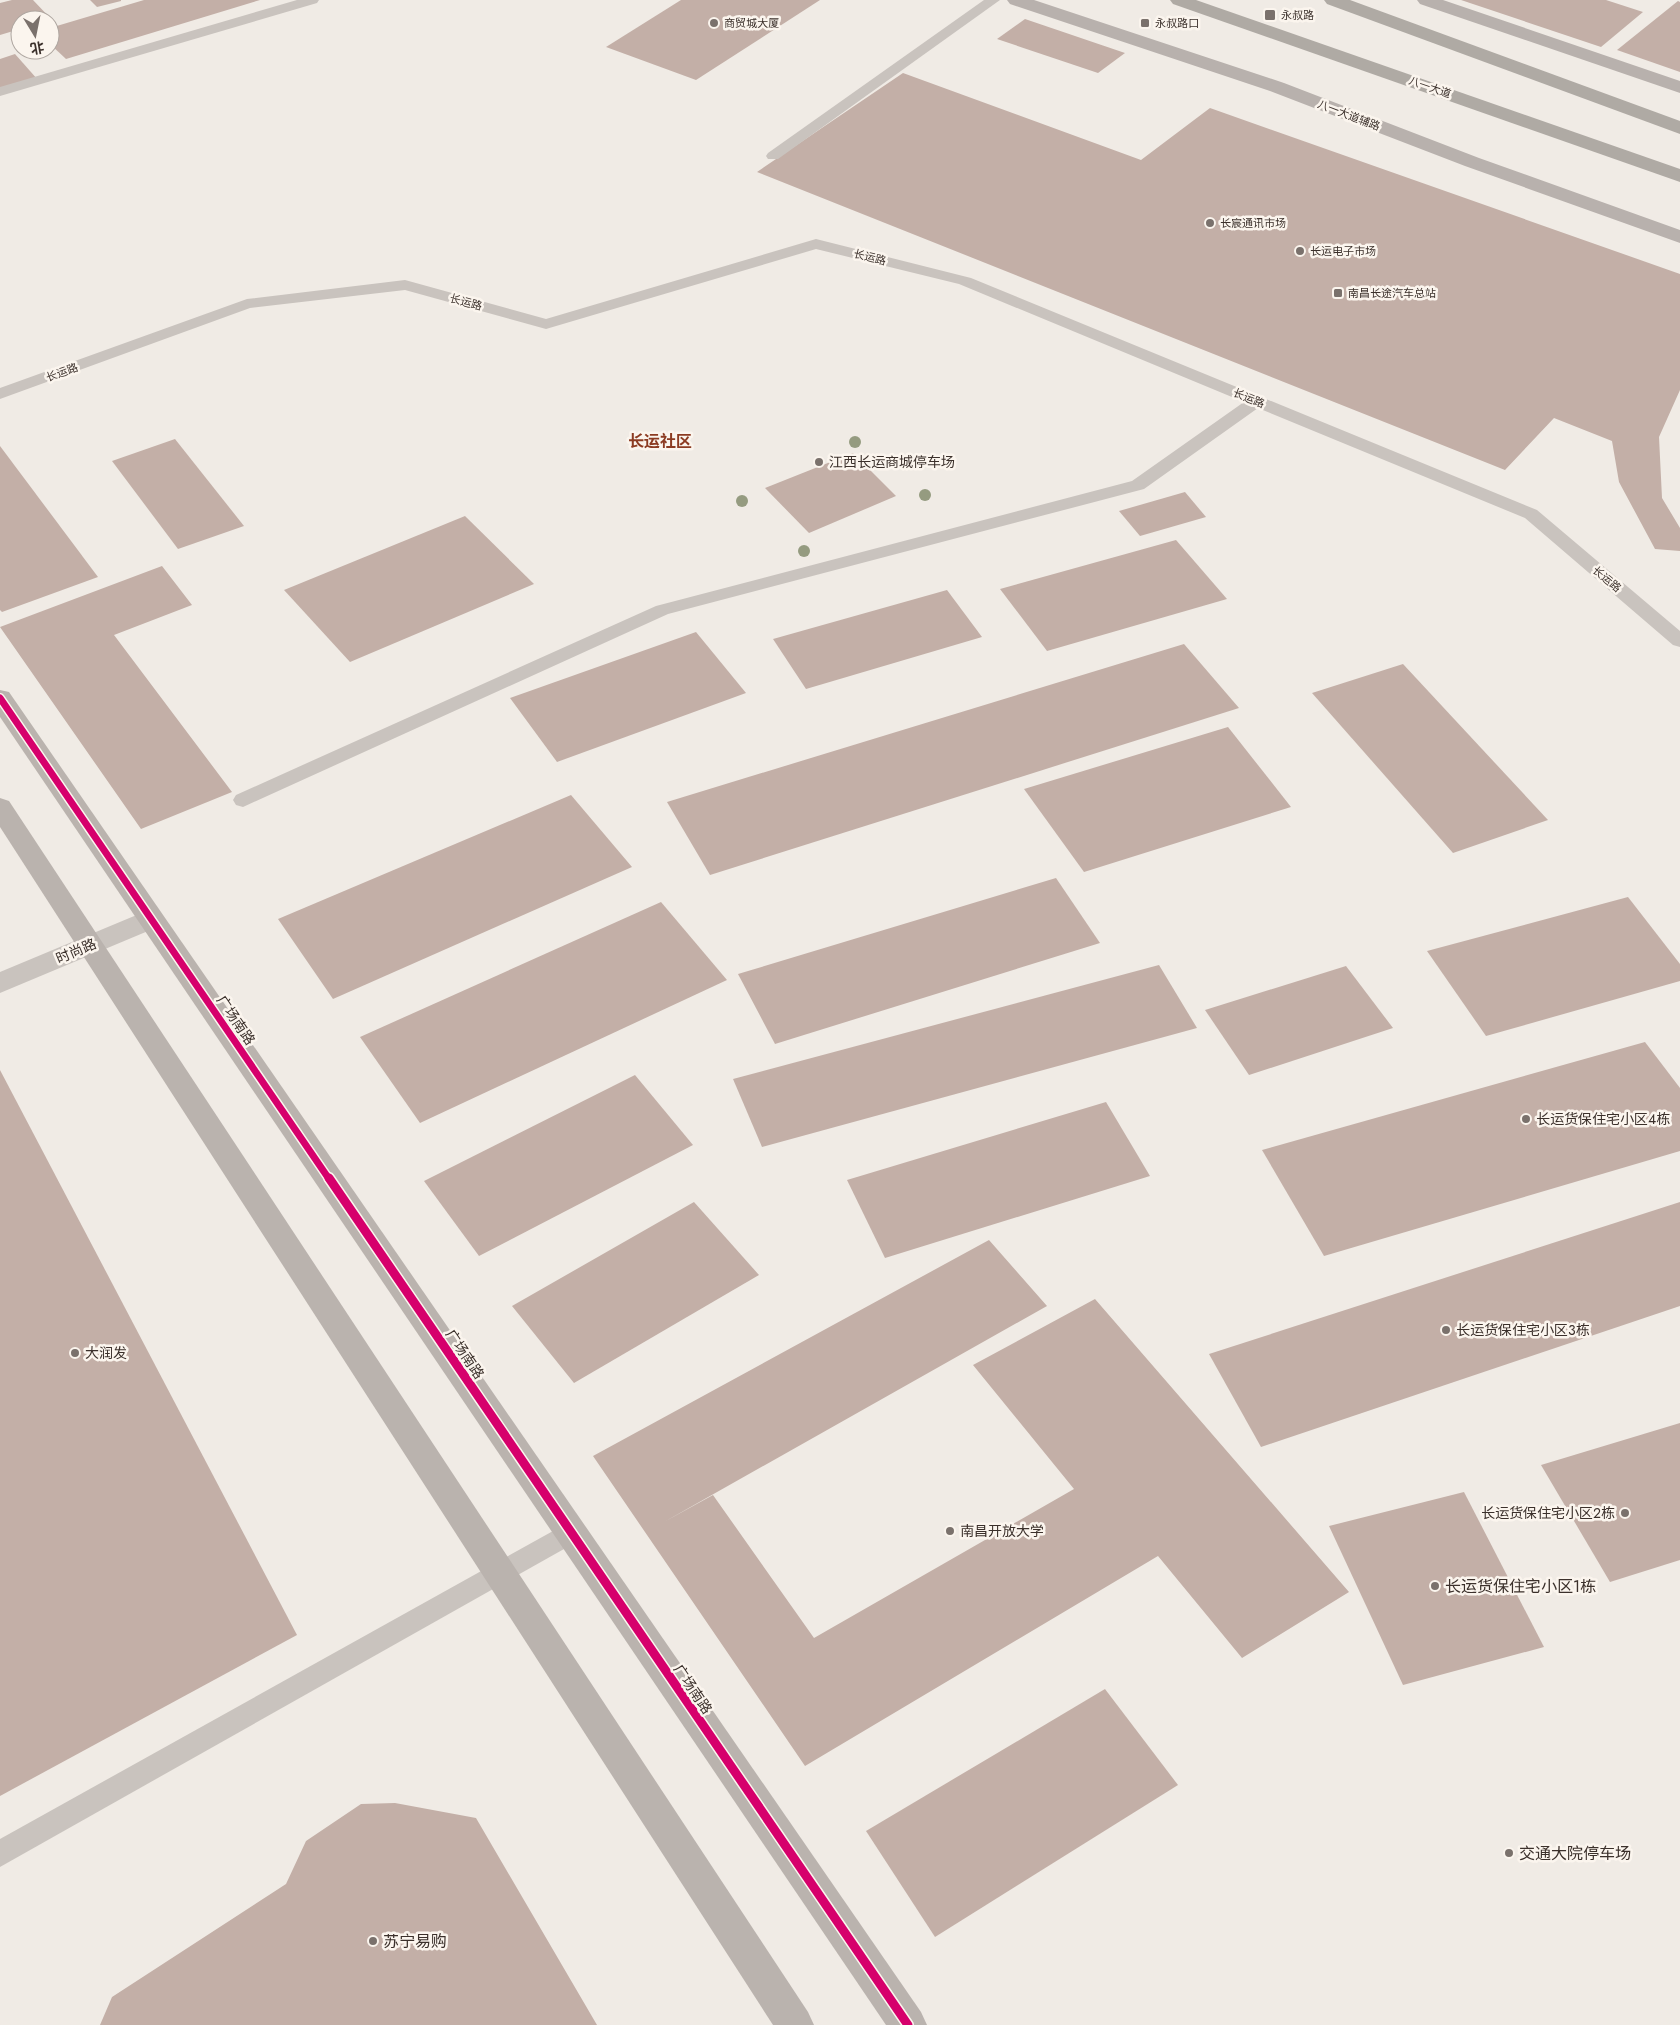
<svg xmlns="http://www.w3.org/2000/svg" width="1680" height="2025" font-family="Jost,'Noto Sans SC',sans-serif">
  <rect width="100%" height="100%" fill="#f0ebe5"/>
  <!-- building -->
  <g fill="#c3afa7">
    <path d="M12,0H33L52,20H20V29L0,35V3Z"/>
    <path d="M90,0H121V1L97,7Z"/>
    <path d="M144,0H260L66,59L50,44V28Z"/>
    <path d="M681,0H820L696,80L606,47Z"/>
    <path d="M1461,0H1606L1643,12L1601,47Z"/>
    <path d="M1678,1L1680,2V72L1617,50Z"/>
    <path d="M1025,19L1125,53L1098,73L997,39Z"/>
    <path d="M15,54L38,80L0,91V59Z"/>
    <path d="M903,73L1141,160L1210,108L1680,274V390L1659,437L1662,498L1680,528V551L1655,549L1619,482L1612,441L1554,418L1505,470L757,172Z"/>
    <path d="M175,439L244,526L178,549L112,461Z"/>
    <path d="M0,446L98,577L2,612L0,610Z"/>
    <path d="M853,453L896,496L809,533L765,488Z"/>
    <path d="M1185,492L1206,517L1140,536L1119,511Z"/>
    <path d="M465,516L534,584L350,662L284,590Z"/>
    <path d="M1176,540L1227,599L1047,651L1000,589Z"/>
    <path d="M162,566L192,605L114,635L232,792L141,829L0,627Z"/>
    <path d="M947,590L982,637L806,689L773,639Z"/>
    <path d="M696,632L746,693L557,762L510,698Z"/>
    <path d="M1184,644L1239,708L710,875L667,802Z"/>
    <path d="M1403,664L1548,820L1453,853L1312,693Z"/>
    <path d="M1228,727L1291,807L1084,872L1024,789Z"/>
    <path d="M571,795L632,867L333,999L278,919Z"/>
    <path d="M1056,878L1100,943L775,1044L738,974Z"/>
    <path d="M1628,897L1680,964V981L1486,1036L1427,951Z"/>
    <path d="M661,902L727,980L420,1123L360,1037Z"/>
    <path d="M1159,965L1197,1028L762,1147L733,1079Z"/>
    <path d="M1346,966L1393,1028L1249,1075L1205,1010Z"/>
    <path d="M1645,1042L1680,1088V1151L1324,1256L1262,1150Z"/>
    <path d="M0,1070L297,1635L0,1796Z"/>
    <path d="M635,1075L693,1145L479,1256L424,1181Z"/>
    <path d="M1106,1102L1150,1176L885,1258L847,1180Z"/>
    <path d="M694,1202L759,1275L574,1383L512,1306Z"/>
    <path d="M1680,1202V1306L1261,1447L1209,1354Z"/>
    <path d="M989,1240L1047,1306L664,1522L713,1495L814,1638L1074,1489L973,1365L1095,1299L1349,1592L1242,1658L1158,1556L805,1766L593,1456Z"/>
    <path d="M1680,1423V1560L1610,1582L1541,1465Z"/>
    <path d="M1464,1492L1544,1647L1403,1685L1329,1526Z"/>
    <path d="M1105,1689L1178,1785L935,1937L866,1831Z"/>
    <path d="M395,1803L476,1818L597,2025H100L112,1997L286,1884L306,1841L361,1804Z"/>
  </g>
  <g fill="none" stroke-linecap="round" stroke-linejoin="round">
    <!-- lane -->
    <g fill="#c9c3be" fill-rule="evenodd">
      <path d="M297,0H319L317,3L0,96V87Z"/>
      <path d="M984,0H1000L778,159H768L766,156L768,153Z"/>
      <path d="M816,239L971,278L1537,510L1680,631V647L1673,645L1525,518L1258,408L1144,489L668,614L243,807L236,805L233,800L236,795L656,606L1132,481L1244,402L959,284L816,249L546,329L405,290L250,308L0,399V388L247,299L405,280L546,319Z"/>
      <path d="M571,1521L580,1524L584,1532L580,1540L0,1867V1839Z"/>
    </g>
    <!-- street -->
    <path fill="#c9c3be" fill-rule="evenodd" d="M151,909L160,912L164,919L160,926L0,993V972Z"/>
    <!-- secondary -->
    <g fill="#bab3ae" fill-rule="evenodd">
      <path d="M0,690L9,692L921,2012L927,2025H886L0,717Z"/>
      <path d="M0,798L9,801L808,2012L814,2025H773L0,827Z"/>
    </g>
    <!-- primary -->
    <g fill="#b8b1ad" fill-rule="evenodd">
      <path d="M1007,0H1034L1284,83L1479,158L1680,230V243L1465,166L1270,91L1010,4Z"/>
      <path d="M1417,0H1443L1680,81V93L1420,4Z"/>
    </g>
    <!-- highway -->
    <g fill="#afaaa4" fill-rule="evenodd">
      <path d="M1170,0H1196L1680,169V182L1173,4Z"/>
      <path d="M1324,0H1350L1680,121V134L1327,4Z"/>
    </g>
    <defs>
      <path id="cycleway-far1" d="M0,698L329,1179"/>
      <path id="cycleway" d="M329,1178L908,2025"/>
    </defs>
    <!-- cycleway-far1 casing -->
    <use href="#cycleway-far1" stroke="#fbf5ee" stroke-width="10"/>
    <!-- cycleway casing -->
    <use href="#cycleway" stroke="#fbf5ee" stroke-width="12"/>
    <!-- cycleway-far1 -->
    <use href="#cycleway-far1" stroke="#d6006c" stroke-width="7"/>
    <!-- cycleway -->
    <use href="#cycleway" stroke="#d6006c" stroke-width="9"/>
  </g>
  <!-- trees -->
  <g fill="#959b80">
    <circle cx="855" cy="442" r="6"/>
    <circle cx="925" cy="495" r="6"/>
    <circle cx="742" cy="501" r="6"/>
    <circle cx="804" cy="551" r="6"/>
  </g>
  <!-- markers -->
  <g fill="#7a716c" stroke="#fbf5ee" stroke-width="2">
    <rect x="1264" y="9" width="12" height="12" rx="2.5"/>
    <circle cx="714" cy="23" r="5"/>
    <rect x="1140" y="18" width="10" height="10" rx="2.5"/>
    <circle cx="1210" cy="223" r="5"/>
    <circle cx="1300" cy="251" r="5"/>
    <rect x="1333" y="288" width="10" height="10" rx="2.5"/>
    <circle cx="819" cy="462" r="5"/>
    <circle cx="1526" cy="1119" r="5"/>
    <circle cx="1446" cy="1330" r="5"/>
    <circle cx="75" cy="1353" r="5"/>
    <circle cx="1625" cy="1513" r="5"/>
    <circle cx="950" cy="1531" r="5"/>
    <circle cx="1435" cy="1586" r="5"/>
    <circle cx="1509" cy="1853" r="5"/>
    <circle cx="373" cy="1941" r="5"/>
  </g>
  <g text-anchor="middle" stroke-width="5" stroke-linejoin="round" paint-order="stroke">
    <!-- far-poi labels -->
    <g font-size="11" fill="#3b302b" stroke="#fbf5ee" text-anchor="start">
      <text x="1281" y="19">永叔路</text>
      <text x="724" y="27">商贸城大厦</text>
      <text x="1155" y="27">永叔路口</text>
      <text x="1220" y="227">长宸通讯市场</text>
      <text x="1310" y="255">长运电子市场</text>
      <text x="1348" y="297">南昌长途汽车总站</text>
    </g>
    <!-- far-street labels -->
    <g font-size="11" fill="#3b302b" stroke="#fbf5ee">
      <text transform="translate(1430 87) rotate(19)" y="4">八一大道</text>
      <text transform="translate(1349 115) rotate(21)" y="4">八一大道辅路</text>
      <text transform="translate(870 257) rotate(14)" y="4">长运路</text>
      <text transform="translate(466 302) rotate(15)" y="4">长运路</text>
      <text transform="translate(62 372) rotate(-20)" y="4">长运路</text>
      <text transform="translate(1249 398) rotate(22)" y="4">长运路</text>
      <text transform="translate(1607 579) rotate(40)" y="4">长运路</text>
    </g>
    <!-- poi labels -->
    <g font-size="14" fill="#3b302b" stroke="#fbf5ee" text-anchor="start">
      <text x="829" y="467">江西长运商城停车场</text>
      <text x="1536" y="1124">长运货保住宅小区4栋</text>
      <text x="1456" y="1335">长运货保住宅小区3栋</text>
      <text x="85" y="1358">大润发</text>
      <text x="1615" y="1518" text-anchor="end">长运货保住宅小区2栋</text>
      <text x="960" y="1536">南昌开放大学</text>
    </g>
    <!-- street labels -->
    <g font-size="14" fill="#3b302b" stroke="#fbf5ee">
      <text transform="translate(76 951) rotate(-23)" y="5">时尚路</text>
      <text transform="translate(236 1020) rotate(56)" y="5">广场南路</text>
      <text transform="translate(465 1354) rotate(56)" y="5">广场南路</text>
      <text transform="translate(693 1689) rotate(56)" y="5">广场南路</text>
    </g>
    <!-- quarter labels -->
    <g font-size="16" font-weight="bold" fill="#8c3b22" stroke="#fbf5ee">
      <text x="660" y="447">长运社区</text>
    </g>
    <!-- near-poi labels -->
    <g font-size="16" fill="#3b302b" stroke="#fbf5ee" text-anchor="start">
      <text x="1445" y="1592">长运货保住宅小区1栋</text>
      <text x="1519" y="1859">交通大院停车场</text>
      <text x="383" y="1947">苏宁易购</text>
    </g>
  </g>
  <!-- north arrow -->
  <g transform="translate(35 35) rotate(170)"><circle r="24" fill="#fbf5ee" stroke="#aea6a0"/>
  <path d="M0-4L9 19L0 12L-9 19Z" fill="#7a716c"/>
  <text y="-8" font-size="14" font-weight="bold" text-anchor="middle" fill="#3b302b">北</text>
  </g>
</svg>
